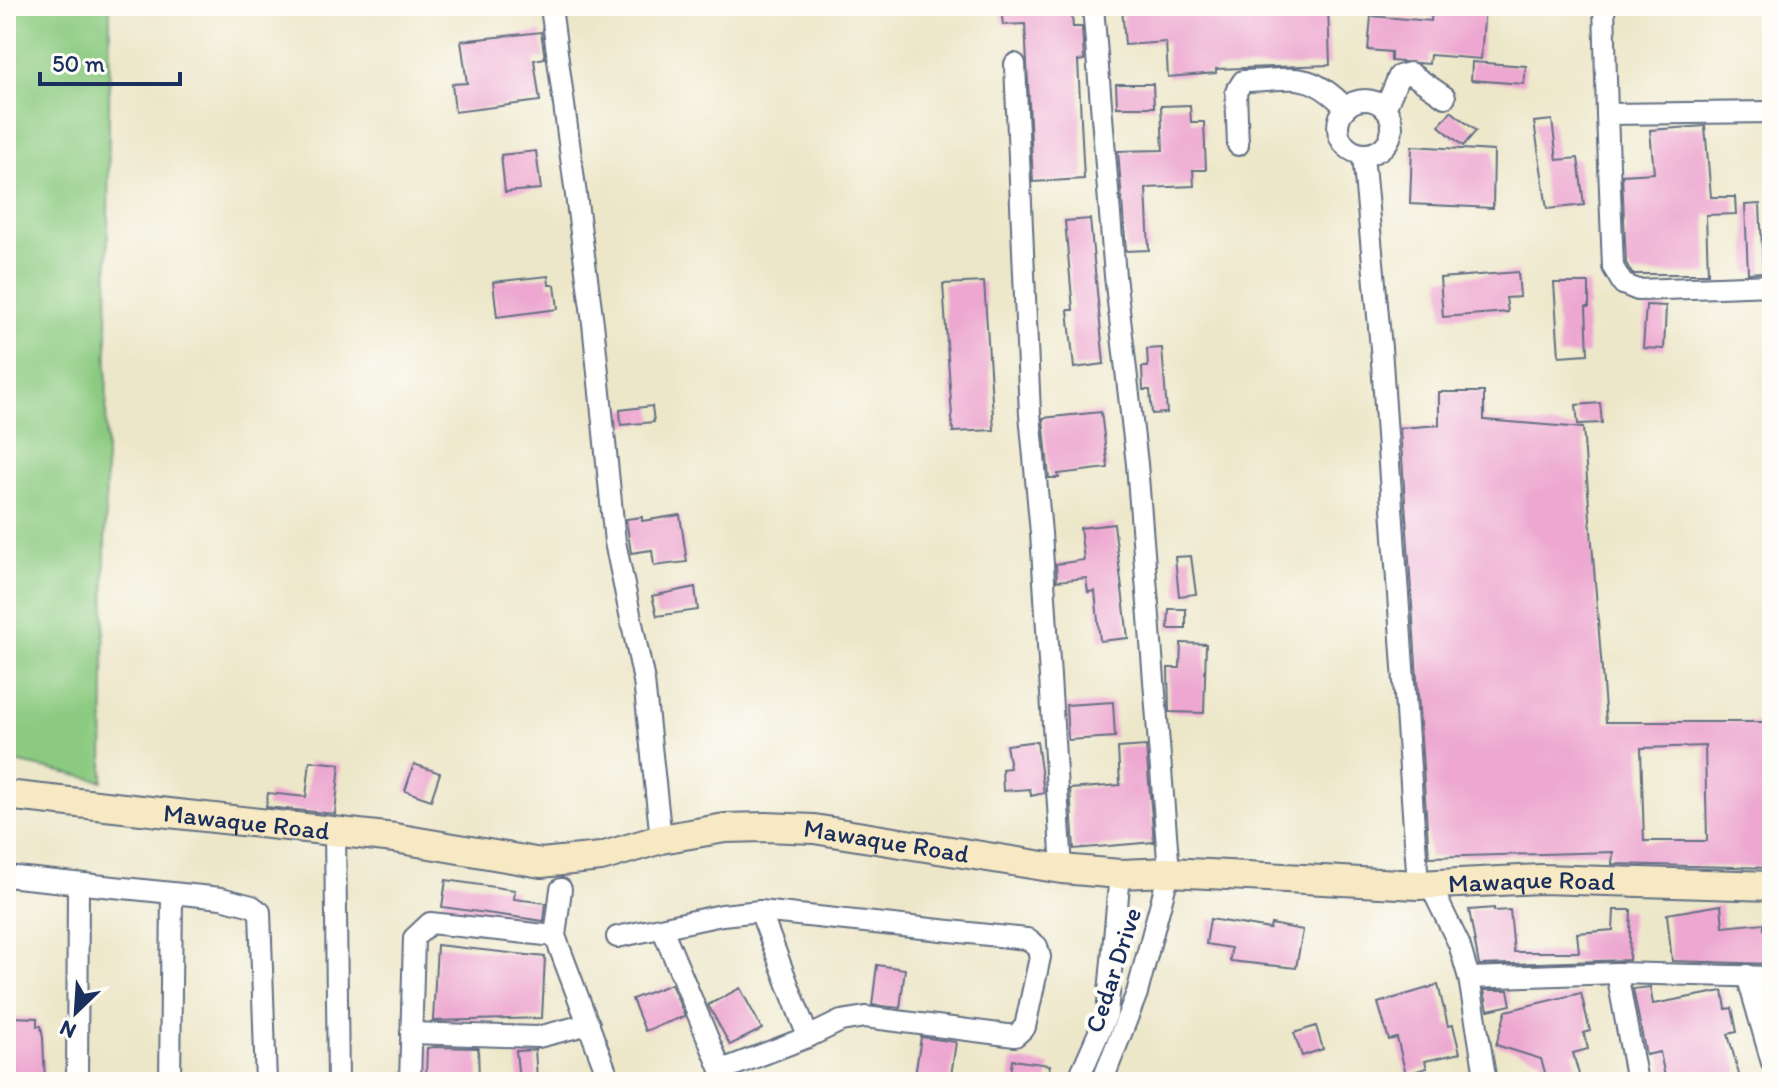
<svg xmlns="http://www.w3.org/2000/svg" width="1778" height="1088" font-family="Itim,sans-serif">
  <rect width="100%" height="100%" fill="#fdfcf7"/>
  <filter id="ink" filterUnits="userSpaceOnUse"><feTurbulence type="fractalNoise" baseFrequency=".0125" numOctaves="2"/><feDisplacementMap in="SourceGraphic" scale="16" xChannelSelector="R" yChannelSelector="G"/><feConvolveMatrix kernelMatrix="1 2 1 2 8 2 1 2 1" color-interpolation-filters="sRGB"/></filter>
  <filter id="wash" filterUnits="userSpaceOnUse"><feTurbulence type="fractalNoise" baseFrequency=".006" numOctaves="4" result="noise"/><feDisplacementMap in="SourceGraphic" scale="32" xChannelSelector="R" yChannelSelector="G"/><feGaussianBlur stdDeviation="1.8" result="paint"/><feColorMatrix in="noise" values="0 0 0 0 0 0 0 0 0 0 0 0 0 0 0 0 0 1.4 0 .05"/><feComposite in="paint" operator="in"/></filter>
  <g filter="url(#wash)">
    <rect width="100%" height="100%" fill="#ede7c9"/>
    <!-- green -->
    <path fill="#8bca80" stroke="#537c6f" stroke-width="2" d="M6,6H110L103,781L6,760Z"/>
    <g id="blocks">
      <!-- building -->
      <g fill="#eda7d0" fill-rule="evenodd">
        <path d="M1001,6H1071L1073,27H1082L1084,60L1078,61L1084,179L1033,182L1025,24L1003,25Z"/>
        <path d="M1122,6H1328L1330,65L1216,69V73L1168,77L1166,42L1125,45Z"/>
        <path d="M1432,6H1485L1481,59L1430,55L1429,64L1391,61V52L1368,50L1371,16L1431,21Z"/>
        <path d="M541,32L545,58L534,60L540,101L455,112L452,84L467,83L461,41Z"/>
        <path d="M1472,62L1526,66L1524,84L1471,80Z"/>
        <path d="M1116,84H1153L1154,107H1117Z"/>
        <path d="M1190,105L1191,122H1204L1206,170H1193L1194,186L1146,188L1149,250L1126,251L1118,151L1163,150L1161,106Z"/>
        <path d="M1451,111L1476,131L1463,146L1439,126Z"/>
        <path d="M1552,120L1557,160L1578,158L1584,205L1547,209L1534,122Z"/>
        <path d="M1705,126L1711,197H1735L1736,214L1706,215L1708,274H1632L1626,263L1622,175L1654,173L1650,130Z"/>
        <path d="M1412,146L1494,151L1493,208L1410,204Z"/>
        <path d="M536,151L541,189L505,192L501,155Z"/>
        <path d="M1760,204L1763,272L1748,273L1745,205Z"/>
        <path d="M1090,219L1104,364L1074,368L1068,310H1073L1065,221Z"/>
        <path d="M1518,272L1520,297L1506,298L1508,312L1443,317L1440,278Z"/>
        <path d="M548,276L549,285H555L558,309L497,317L493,282Z"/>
        <path d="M984,282L994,430L953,432L943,284Z"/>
        <path d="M1554,283H1589V307H1586L1588,354L1559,356Z"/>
        <path d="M1646,305L1666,306L1664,349L1643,348Z"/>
        <path d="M1162,348L1167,413L1152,414L1150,390H1143L1142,367H1148L1147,349Z"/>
        <path d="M1439,392H1484V420L1583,428L1606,722H1772V868L1612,864L1613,852L1429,857L1400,428L1439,425ZM1705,746L1707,841H1644L1641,748Z"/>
        <path d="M1600,403L1602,423L1578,424L1576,405Z"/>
        <path d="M652,406L654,422L621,425L620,410Z"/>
        <path d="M1101,412L1108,468L1058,474L1059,478H1049L1043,418Z"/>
        <path d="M680,515L687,562L654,566L652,550L631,553L626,519L642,517V521Z"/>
        <path d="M1114,524L1128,638L1100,641L1095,591L1088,592L1086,578L1057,581L1056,564L1084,560L1080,528Z"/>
        <path d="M1191,556L1196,594L1179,596L1175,557Z"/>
        <path d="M695,587L698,610L657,616L652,596Z"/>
        <path d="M1169,609H1186V629H1168Z"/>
        <path d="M1181,643L1206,644L1204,713L1169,712L1168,668H1180Z"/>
        <path d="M1113,702L1115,737L1068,740L1066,705Z"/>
        <path d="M1037,741L1044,793L1031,796L1030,789L1003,791L1002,769L1010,768L1006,745Z"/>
        <path d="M1146,746L1154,842L1074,849L1070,789L1120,785L1118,748Z"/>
        <path d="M310,761L340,764L335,814L266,807L268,793L306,797Z"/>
        <path d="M414,764L440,773L431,800L405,791Z"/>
        <path d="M446,880L515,890L514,899L546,903L544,921L442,907Z"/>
        <path d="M1721,905L1723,927L1764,923V929L1772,928V964L1672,961L1667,914Z"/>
        <path d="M1494,908V911L1510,910L1514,952H1579L1577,933L1613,930L1614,910H1631L1629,960L1479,965L1469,910Z"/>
        <path d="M1210,919L1270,929L1271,924L1303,930L1296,968L1230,961L1231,948L1206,944Z"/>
        <path d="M437,945L545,957L542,1018L433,1021Z"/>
        <path d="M877,965L905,969L900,1008L872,1005Z"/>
        <path d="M671,984L685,1016L645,1031L632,999Z"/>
        <path d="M1438,985L1448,1026L1453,1025L1460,1053L1425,1061L1427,1068L1406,1074L1397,1038L1389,1040L1378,1003Z"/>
        <path d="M1650,987L1653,1004L1723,991L1726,1009L1732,1008L1737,1032L1728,1034L1741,1082H1666L1660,1052L1646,1055L1633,989Z"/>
        <path d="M740,988L762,1029L730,1045L708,1005Z"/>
        <path d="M1484,990H1508L1511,1005L1488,1010Z"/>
        <path d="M1581,993L1590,1031L1584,1033L1588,1049L1573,1053L1581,1082H1548L1541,1059L1496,1045L1506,1011Z"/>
        <path d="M12,1017L37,1018V1026H41L43,1038L45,1082H6V1029H12Z"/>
        <path d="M1316,1026L1323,1049L1302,1056L1294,1033Z"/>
        <path d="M921,1037L956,1042L950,1082H914Z"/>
        <path d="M434,1047L478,1048L479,1079L426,1076L427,1048Z"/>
        <path d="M535,1050L537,1079L519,1081L516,1051Z"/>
        <path d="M1012,1060L1050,1065L1047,1082H1009Z"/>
      </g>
    </g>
  </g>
  <g filter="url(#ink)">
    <use href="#blocks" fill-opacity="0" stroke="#646f83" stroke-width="2"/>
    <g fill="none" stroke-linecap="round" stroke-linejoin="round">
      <defs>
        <g id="minor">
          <path d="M1093,6L1115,276L1137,464L1169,872L1137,993L1102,1082"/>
          <path d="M1604,6L1607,114"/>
          <path d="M551,7L593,323L615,542L644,681L661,839"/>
          <path d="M1015,64L1030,414L1041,533L1062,869"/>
          <circle cx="1365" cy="127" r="27"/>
          <path d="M1385,109L1399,76L1410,73L1445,97"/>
          <path d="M1772,112L1607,114L1613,267L1623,284L1638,290L1772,285"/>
          <path d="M1238,145L1236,92L1243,81C1294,80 1308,69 1346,108"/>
          <path d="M1363,155L1381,348L1418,885"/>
          <path d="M335,832L338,1082"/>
          <path d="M6,876L221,898L252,906L260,912L266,1082"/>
          <path d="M1430,885L1459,944L1469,978L1486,1082"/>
          <path d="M561,889L555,936L610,1082"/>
          <path d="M760,911L808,1037"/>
          <path d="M662,928L726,1082"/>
          <path d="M617,937L722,915L760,911L1027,939L1037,946L1040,957L1025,1027L1015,1036L865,1017L841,1021L808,1037L722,1070"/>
          <path d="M1617,973L1637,1082"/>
          <path d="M1747,975L1772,1063"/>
          <path d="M1469,978L1617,973L1772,977"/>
          <path d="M411,1033L538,1037L589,1024"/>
          <path d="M77,1082L78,886"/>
          <path d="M170,1082L172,894"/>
          <path d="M410,1082L414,938L430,923L555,936"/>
          <path d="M1077,1082L1107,1014L1120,874"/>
        </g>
        <g id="secondary">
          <path id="s1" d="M6,795L395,838L541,863L601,857L661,839L725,828L766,827L814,829L1062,869L1120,874L1169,872L1418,885L1541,879L1772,886"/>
        </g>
      </defs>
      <!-- minor casing -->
      <use href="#minor" stroke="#646f83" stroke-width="24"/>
      <!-- secondary casing -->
      <use href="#secondary" stroke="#646f83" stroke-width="32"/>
      <!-- minor -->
      <use href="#minor" stroke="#fff" stroke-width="20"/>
      <!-- secondary -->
      <use href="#secondary" stroke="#f6e9c3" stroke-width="28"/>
    </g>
  </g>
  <g text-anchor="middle" stroke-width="8" stroke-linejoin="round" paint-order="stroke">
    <!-- street labels -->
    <g font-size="26" fill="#1b2f5e" stroke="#fdfcf7">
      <text dy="9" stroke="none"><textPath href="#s1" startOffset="242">Mawaque Road</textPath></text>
      <text dy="9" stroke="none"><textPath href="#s1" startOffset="890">Mawaque Road</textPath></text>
      <text dy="9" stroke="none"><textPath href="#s1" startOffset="1538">Mawaque Road</textPath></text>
      <text transform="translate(1113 970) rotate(-72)" y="9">Cedar Drive</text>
    </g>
  </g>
  <!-- margin -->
  <rect width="1778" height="1088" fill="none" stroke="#fdfcf7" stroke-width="32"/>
  <!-- north arrow -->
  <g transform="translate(76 1012) rotate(205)" stroke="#fdfcf7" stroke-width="6" paint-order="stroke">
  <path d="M0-6L14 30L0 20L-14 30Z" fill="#1b2f5e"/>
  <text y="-12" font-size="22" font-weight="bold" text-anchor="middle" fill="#1b2f5e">N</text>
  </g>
  <!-- scale -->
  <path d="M40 72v12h140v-12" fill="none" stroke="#1b2f5e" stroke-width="4"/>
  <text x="52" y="72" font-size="24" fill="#1b2f5e" stroke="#fdfcf7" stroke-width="6" paint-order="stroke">50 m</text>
</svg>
